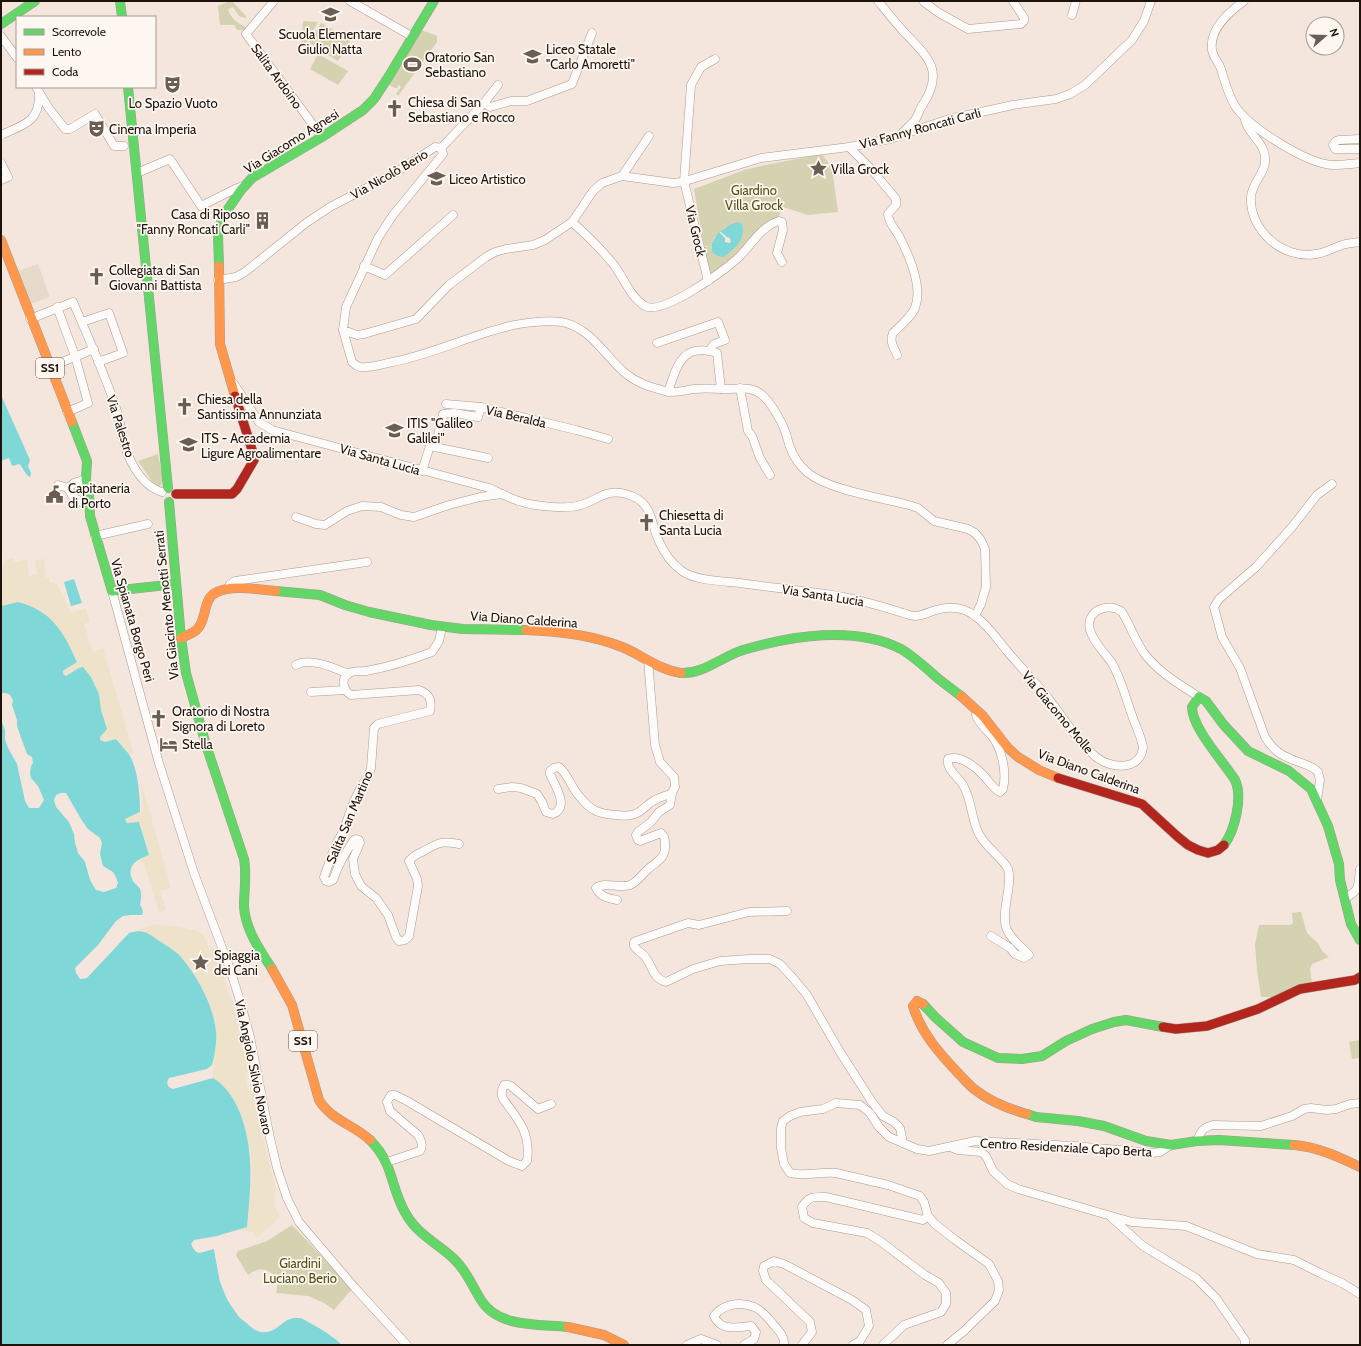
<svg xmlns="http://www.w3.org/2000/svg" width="1361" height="1346" font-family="Cabin,sans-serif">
  <rect width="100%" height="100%" fill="#f4e6dc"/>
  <!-- commercial -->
  <path fill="#e6daca" d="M38,264L50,297L30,304L18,271Z"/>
  <!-- green -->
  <g fill="#d4d2b0">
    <path d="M230,1H232L246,16V18L239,16L233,7L228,9C231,19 237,23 246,27V30H237L234,25H220L218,6Z"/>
    <path d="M303,21L318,22L306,44L301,42Z"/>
    <path d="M321,23L351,40L338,61L309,43Z"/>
    <path d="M421,30L435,35L437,36V42L398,96L396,94L401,87L399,85L397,88H395L389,85Z"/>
    <path d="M318,54L348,71L338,85L310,69Z"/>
    <path d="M822,154L832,168L838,212L808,215L783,207L778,218L709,277L704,247H711L712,252L737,245L725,227L714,238L711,247L704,246L694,189L744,170L761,166Z"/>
    <path d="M158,454L163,480L162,483L159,487L154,484L138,461Z"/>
    <path d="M1299,912H1301L1307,933L1318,943L1322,951L1329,957L1312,964L1310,969L1312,983L1276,997H1261L1257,970L1255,944L1259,925H1290L1293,923L1292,913Z"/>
    <path d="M1360,1040V1058L1352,1059L1349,1042Z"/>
    <path d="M292,1225L332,1267L351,1290L334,1310L324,1303L308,1296L276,1293C282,1274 263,1262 248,1275L236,1255L238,1251L267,1241Z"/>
  </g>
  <!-- sand -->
  <g fill="#eee3ca">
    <path d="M14,558V562L27,559L29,576L37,574L35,560L44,559L46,578L49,577L50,582L57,584L71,613L86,608L90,622L84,624L93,652L103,648L134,754H129L116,739L105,742L100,740V737L107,729L101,710L99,694L96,685L91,677L79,668L66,676L63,674V672L77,662L73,651L56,624L41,610L18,602L1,606V568L5,565L6,559Z"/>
    <path d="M141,781L171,888L160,891L166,910L159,913L144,864L141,860L142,858L149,855L140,823H127L125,818L141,813L143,809Z"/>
    <path d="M156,924C165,925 197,928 203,935C206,938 208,945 209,950L213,949L221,969L237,1018L249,1070L245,1074L249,1091H253L259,1122L276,1190L274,1205L280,1217L257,1238L253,1232L238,1230L247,1227C250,1202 253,1177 251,1153C250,1146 247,1139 245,1132C240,1111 233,1089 213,1078C212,1063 216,1048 216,1033C215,1009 197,974 180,956C174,950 166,945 158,940C151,935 145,931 137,930Z"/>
  </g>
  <!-- water -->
  <g fill="#80d7d8">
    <path d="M738,222L742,224C747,238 734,250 723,257L718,256L712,252C710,244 714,239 719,232L725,238V242L729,243L731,242L730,238L727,237L720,231L732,224Z"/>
    <path d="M1,395L30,460L28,466L31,473L30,477C24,474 24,468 19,464L12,466L9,458L1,461Z"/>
    <path d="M74,579L82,603L71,606L64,582Z"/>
    <path d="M18,602C51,610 64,632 77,662L63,671V674L66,676L79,668L83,667L91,677L99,694L101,710L107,729L100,737V740L105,742L116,739C120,744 124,748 128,753C138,766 140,796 140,812L125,819L127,823L139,822L149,855C138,859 126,865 132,879C133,883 138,885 140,889C142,894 141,900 140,905C142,908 144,911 142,915H131L123,916L116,921L98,945L75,968L76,973L80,979L87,978L129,933C144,928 149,934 161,942C168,947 176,951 181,957C198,977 213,1005 216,1031C217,1042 215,1054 212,1065L207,1069L169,1078C166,1083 167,1087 173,1089L213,1078C225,1085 232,1096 238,1108C255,1148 251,1185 247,1227L217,1236L194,1240L191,1244L193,1248L196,1252L200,1253L214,1249C219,1278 223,1304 247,1323C252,1328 258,1333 265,1332C274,1332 277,1326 283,1322C288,1319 296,1317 301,1318C312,1321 334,1337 342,1345H1V606Z"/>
  </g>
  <!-- pier -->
  <g fill="#f4e6dc">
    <path d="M1,693H6L10,695L13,700L12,705L17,720V726L19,732L27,754L32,757L33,763L31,766L30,773L31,778L38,786L44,800L39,808H29L25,801L17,764L8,748L5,739V730L1,720Z"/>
    <path d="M61,793H66L81,819L88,829L100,838L102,843L100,854L103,866L113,872L116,877L118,883L116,888L104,892L96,890L90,880L85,862L78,853L75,843L74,834L69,822L56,807L54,800L56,795Z"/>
    <path d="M214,1249H216L222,1281L228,1298L240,1315L255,1328L265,1330L274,1327L282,1320L286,1318L292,1316H302L327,1330L337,1337L344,1345H342L336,1339L319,1328L301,1318H292L287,1320L275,1329L265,1332L255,1330L239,1317L227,1299L220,1282Z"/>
  </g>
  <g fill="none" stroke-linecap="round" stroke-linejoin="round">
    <defs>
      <g id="street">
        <path d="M274,1L246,34L322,137"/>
        <path d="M350,1L413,37"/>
        <path d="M878,1C887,12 895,22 904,32C929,58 945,71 922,106C919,110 918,116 915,120C911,125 906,129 902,133"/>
        <path d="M1244,1C1229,12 1209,29 1212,50C1213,57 1219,63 1221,69C1225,82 1228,94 1235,106C1250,128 1307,164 1333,165C1342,165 1351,164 1360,163"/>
        <path d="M924,2L939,13L968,29L1021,24L1024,21V18L1013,1"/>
        <path d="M1072,15L1076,1"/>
        <path d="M1,36L17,58"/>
        <path d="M36,87L48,107L65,129H70L95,114L114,146H124"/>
        <path d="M484,103L490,107L511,101H527L572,84L592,33"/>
        <path d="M1245,120C1248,134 1264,142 1265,157C1267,172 1252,182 1251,197C1249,230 1283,260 1316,254C1325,253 1333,248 1342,245C1348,243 1354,243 1360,242"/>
        <path d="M1,135C23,125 40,122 39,94"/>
        <path d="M1360,139L1339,140L1336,141L1333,145L1335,149H1360"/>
        <path d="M849,147L872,170L896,199V205L888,214C888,222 895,229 899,236C909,255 924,289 914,310C909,319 900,326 893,333C889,342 894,347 897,355"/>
        <path d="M441,148L484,103L498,85"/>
        <path d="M1,163L8,177L1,180"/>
        <path d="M137,173L170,159L201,206L235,189L243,186"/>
        <path d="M622,176L649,136"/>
        <path d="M572,222C587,235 601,249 614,265C624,278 630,297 645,306C662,316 723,271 737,259C750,247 761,226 779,221L782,222L783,230L777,253L782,262"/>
        <path d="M364,266L385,275L453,215"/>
        <path d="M218,280L236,277L245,272L306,223L330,207L395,173L435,147L441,148L443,154L393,215L378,238L346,307L343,330L357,335L364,334L416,319L449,285L486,257L495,252L506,249L533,245L545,240L572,222L583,206L593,191L602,183L622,176L673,183L682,182L761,158L849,147L890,139L949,119L1013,105L1056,99L1070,94L1085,85L1132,40L1144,21L1151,1"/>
        <path d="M708,281L684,181L691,85L701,67L715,59"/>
        <path d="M57,307L75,356L88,403L67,412"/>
        <path d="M30,319L73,302C88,337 104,372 116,408C121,423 122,440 128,455C135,471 145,487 162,492"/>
        <path d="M82,322L109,313L123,353L98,362"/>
        <path d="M343,330L352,362C354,364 356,366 360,367C369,368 379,365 388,363C428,356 464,338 502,328C518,323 551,319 566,323C593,331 605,356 625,373C637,383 650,387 665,391C674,394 685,390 694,389C705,388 716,389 727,389C739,389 750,386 761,394C770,401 783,423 786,434C788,439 788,443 790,447C793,456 800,466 808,473C829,490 882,498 909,505L918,508L934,521L968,529L975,533L981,540L985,549L986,587L981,604L975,616"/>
        <path d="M657,343L718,322L725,340L714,344L709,351"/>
        <path d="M50,367L94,349"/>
        <path d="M234,384L259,422L272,430L489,488C500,493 511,499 522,502C534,506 565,509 577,506C597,502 603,488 626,494C652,501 650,519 658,539C663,551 672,564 682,571C696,581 723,581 740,583C768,587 798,590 826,594C853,598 878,605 903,613C907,614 911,616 915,616C920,616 925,614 930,612C946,606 961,605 975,616C988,625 997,639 1007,651C1021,668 1038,684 1051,702C1066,721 1077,741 1096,757C1111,769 1141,771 1143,747C1141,736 1136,727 1133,718C1126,699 1122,681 1112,663C1105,653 1093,642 1090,630C1085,611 1108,601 1122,612C1130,625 1135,640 1144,653C1158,672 1179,684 1199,697"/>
        <path d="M740,388L748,431L752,436L760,458L770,475"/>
        <path d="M668,392C677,366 682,342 717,353L721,389"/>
        <path d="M446,404L481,407L576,430L608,439"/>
        <path d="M430,446L488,458"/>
        <path d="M422,471L430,446L434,443L438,435L443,414L454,413L478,417L481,407"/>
        <path d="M58,485L68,488"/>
        <path d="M68,488L73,497L90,507"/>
        <path d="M68,488L74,483L86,479"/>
        <path d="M296,517L316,524L325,525L347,511L362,506L381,507L401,515L414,517L449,505L480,497L502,494"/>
        <path d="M95,536L148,524"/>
        <path d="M228,589L230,584L235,581L367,562"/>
        <path d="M112,591L158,760L194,873L230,969L241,1004L250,1037L270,1138L277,1168L287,1198L299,1222L355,1288L407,1345"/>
        <path d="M442,627L439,641L432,652C411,660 388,667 366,671C361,672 352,670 348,674C340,680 344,691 351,695L419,690C430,694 432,700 430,711L378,724L374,728L371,768L368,777L362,785L354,801L343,832L335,846L324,877L326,881L329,882L333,880C338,865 345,853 354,840L356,839L359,840L360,843L353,859L355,874L361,886L376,898L388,915L396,937L399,941C404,941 406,940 409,936L418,886L417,879L409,861C413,856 417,854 422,852C440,842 439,841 459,844"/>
        <path d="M296,665C309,657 335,668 348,674"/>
        <path d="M311,692L345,690"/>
        <path d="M979,712L976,715C978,723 985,728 991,735C1002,748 1007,772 1003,789L1000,792C993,789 989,781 984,776C977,768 960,754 948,759C946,770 958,776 963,785C972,800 971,819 979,834C985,847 1003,858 1008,869C1013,884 1001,911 1006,927C1009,938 1022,947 1029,955L1024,958L1015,954L1010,948L991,936"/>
        <path d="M498,789L512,787L521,788L537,794L542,802L546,812L553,814C570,807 555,786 550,774V771L554,768L559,767C569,775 571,788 580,797C591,811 599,814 617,815C623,816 629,816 635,814C643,811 647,804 655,800C660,797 666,796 672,793"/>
        <path d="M1317,800L1320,780L1318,772C1311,764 1298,763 1289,758C1278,754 1271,747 1265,737L1240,668L1222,637L1214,607L1219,599L1256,567L1292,527L1317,495L1332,484"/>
        <path d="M1345,898C1361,890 1358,885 1360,869"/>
        <path d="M617,900C608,898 600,897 596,888C605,881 619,889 630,885C637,882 641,876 646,871C656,861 666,860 665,844C665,839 665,837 661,833L640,841L638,840L636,835L638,832L651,822L659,812L670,805L672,793L675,787L674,777L660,762L655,745L648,660"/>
        <path d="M787,911L749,912L699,925L688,923L636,941L634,942V946C637,951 643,953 646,958C653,967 652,978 666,982L693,969L720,961L749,959H770L780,964L793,978L807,995L840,1052L872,1102L883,1116L894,1122L900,1128L903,1143"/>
        <path d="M1197,1141C1201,1131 1202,1128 1213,1125L1261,1126L1292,1116L1304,1109L1311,1108L1327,1110L1336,1109L1350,1104L1360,1103"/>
        <path d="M950,1147L958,1150L981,1152L986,1156L993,1171L1007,1184L1018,1189L1132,1222L1186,1226L1257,1254L1294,1260L1320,1273L1342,1283L1360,1294"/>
        <path d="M387,1162L420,1151C424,1146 421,1140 418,1135L390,1111L387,1102L391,1095H395L407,1101L509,1161L522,1166L527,1161C531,1134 519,1120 503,1099C501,1094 501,1090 504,1085H508L511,1086L538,1109L551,1104"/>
        <path d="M928,1216L935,1224L954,1239L989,1264L998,1281L999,1290L995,1301L964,1331L947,1345"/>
        <path d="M1112,1218L1143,1246L1196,1278L1216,1298L1245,1340V1345"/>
        <path d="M687,1345L701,1339L717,1345"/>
        <path d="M744,1345L754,1339L756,1332L751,1326C737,1327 721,1332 714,1316C723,1304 740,1301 754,1307C761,1309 768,1318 773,1324C778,1330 785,1336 784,1345"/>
        <path d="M802,1345L812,1332L810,1322L766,1280L763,1271L764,1266L774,1261L784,1264L852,1300L866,1310L869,1326L860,1341L853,1345"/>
        <path d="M883,1345L904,1325L941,1312L946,1304V1293L939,1283L925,1275L880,1241L867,1233L813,1223L804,1218L802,1207C809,1196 813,1197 826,1197L923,1220L928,1216L924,1202L920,1196L888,1185L836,1173C821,1171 805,1177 790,1173L784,1164L781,1148V1128L783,1121L790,1116L800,1112L823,1109L836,1103L860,1105L870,1113L879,1127L889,1137L917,1149L929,1151L975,1141L1074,1146L1152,1153L1160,1152L1171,1145"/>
      </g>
      <g id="fast">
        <path d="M120,1L122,17"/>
        <path d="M1,24L35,1"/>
        <path d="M128,87L168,488"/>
        <path d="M219,266L218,235L219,227L226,212L241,190L252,178L322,137L363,110L374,99L389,76L434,1"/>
        <path d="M72,422L87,461L86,479L89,496L90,516L112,591L176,584"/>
        <path d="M169,502L181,638L186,673L206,745L244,859C247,875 244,890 244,906C245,929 260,950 272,969"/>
        <path d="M276,591L320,595L345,605L369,612L431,625L463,629L526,630"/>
        <path d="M681,673C704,674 721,657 743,650C790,636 855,625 901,649C913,656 924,666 934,675C943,683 952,689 961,696"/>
        <path d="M1224,845C1235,830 1243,797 1235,780C1223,761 1192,728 1192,707L1199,697L1206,701L1223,724L1248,751L1289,771L1311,789L1328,826L1339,864L1340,880L1351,924L1360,940"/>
        <path d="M923,1004L935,1017L963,1042L998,1058L1022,1059L1042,1056L1066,1041L1092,1029L1114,1022L1126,1020L1163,1027"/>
        <path d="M1027,1114L1036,1117L1078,1121L1104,1126L1146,1141L1171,1145L1197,1141L1219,1140L1294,1145"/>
        <path d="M370,1140C395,1165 390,1188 406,1214C417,1234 438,1244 454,1259C467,1271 472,1286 481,1300C498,1328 539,1324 568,1327"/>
      </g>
      <g id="slow">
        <path d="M1,240L72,422"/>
        <path d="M219,266L220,344L235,396"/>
        <path d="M526,630C558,631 592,635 622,647C642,655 659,670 681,673"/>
        <path d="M181,638C188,635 195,633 199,627C207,616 203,598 217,592C232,584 260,590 276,591"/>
        <path d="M961,696L983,716L1008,748L1018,757L1039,770L1058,778"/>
        <path d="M272,969L292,1005L319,1100C331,1120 354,1125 370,1140"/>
        <path d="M923,1004L917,1001L913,1006C921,1033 940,1054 959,1074C964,1079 969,1085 974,1089C989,1101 1009,1109 1027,1114"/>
        <path d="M1294,1145C1318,1147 1339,1157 1360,1167"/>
        <path d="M568,1327L604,1335L624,1345"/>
      </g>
      <g id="jam">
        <path d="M176,494H232L237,489L254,460V456L235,396"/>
        <path d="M1058,778L1142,804L1178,837L1188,845L1198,850L1208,853L1218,850L1224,845"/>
        <path d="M1163,1027L1176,1029L1207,1026L1258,1009L1300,989L1355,980L1360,977"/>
      </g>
    </defs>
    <!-- street casing -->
    <use href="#street" stroke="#a79c93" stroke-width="9"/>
    <!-- fast casing -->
    <use href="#fast" stroke="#a79c93" stroke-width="10"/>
    <!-- slow casing -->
    <use href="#slow" stroke="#a79c93" stroke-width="10"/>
    <!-- jam casing -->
    <use href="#jam" stroke="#a79c93" stroke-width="10"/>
    <!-- street -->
    <use href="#street" stroke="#fdfbfa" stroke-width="8"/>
    <!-- fast -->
    <use href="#fast" stroke="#63d668" stroke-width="9"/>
    <!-- slow -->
    <use href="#slow" stroke="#ff974d" stroke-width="9"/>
    <!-- jam -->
    <use href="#jam" stroke="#b3261e" stroke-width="9"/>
  </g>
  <!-- icons -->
  <defs>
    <symbol id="school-bare" viewBox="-9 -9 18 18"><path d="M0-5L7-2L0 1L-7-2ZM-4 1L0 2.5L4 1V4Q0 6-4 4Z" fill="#695d54" stroke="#fdf6f1" stroke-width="2.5" paint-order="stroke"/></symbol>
    <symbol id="stadium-bare" viewBox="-9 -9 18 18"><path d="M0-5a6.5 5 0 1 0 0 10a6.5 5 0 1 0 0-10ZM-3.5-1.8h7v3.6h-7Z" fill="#695d54" stroke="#fdf6f1" stroke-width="2.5" paint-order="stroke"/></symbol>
    <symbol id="theatre-bare" viewBox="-9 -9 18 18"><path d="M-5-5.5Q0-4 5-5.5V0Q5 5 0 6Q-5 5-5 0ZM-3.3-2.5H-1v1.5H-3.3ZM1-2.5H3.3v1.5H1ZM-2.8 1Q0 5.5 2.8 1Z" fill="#695d54" stroke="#fdf6f1" stroke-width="2.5" paint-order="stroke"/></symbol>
    <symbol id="church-bare" viewBox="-9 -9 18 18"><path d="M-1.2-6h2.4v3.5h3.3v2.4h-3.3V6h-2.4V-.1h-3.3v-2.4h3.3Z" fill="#695d54" stroke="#fdf6f1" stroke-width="2.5" paint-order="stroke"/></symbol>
    <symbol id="sight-bare" viewBox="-9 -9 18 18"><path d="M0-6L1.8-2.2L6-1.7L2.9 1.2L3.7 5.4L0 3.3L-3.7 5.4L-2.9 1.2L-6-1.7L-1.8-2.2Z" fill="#695d54" stroke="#fdf6f1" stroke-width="2.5" paint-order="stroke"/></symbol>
    <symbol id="building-bare" viewBox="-9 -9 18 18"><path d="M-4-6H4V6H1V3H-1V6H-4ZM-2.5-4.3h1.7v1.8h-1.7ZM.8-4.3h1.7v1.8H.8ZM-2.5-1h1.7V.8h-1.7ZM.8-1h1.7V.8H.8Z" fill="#695d54" stroke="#fdf6f1" stroke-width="2.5" paint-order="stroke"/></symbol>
    <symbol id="university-bare" viewBox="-9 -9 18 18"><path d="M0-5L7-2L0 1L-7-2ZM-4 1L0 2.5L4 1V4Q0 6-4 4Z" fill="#695d54" stroke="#fdf6f1" stroke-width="2.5" paint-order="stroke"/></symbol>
    <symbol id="civic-bare" viewBox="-9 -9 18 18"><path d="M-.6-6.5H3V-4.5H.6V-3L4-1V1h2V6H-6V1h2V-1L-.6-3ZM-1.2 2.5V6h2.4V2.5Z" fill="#695d54" stroke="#fdf6f1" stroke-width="2.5" paint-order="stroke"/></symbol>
    <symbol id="hotel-bare" viewBox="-9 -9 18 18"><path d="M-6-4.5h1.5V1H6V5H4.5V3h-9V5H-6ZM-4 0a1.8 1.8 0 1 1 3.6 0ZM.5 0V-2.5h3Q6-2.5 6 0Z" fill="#695d54" stroke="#fdf6f1" stroke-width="2.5" paint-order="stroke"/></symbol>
  </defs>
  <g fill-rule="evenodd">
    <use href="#school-bare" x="318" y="2" width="25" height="25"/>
    <use href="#school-bare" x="520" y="44" width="25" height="25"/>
    <use href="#stadium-bare" x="400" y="52" width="25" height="25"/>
    <use href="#theatre-bare" x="160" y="72" width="25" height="25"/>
    <use href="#church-bare" x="382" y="96" width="25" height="25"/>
    <use href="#theatre-bare" x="84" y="116" width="25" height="25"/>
    <use href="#sight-bare" x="806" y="156" width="25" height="25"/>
    <use href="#school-bare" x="424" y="166" width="25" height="25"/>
    <use href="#building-bare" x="250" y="208" width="25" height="25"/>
    <use href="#church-bare" x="84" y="264" width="25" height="25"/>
    <use href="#church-bare" x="172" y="394" width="25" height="25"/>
    <use href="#school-bare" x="382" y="418" width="25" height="25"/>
    <use href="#university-bare" x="176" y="432" width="25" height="25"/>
    <use href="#civic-bare" x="42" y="482" width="25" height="25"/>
    <use href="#church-bare" x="634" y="510" width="25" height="25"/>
    <use href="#church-bare" x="146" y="706" width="25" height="25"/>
    <use href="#hotel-bare" x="156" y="732" width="25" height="25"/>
    <use href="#sight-bare" x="188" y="950" width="25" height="25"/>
  </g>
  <g text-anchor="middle" stroke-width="3.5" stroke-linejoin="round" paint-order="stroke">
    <!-- shield labels -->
    <g fill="#fdf6f1" stroke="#615750" stroke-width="1">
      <rect x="36" y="358" width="28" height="20" rx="3"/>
      <rect x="289" y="1031" width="28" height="20" rx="3"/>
    </g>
    <g font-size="12" font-weight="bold" fill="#1e130b">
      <text x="50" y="372">SS1</text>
      <text x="303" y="1045">SS1</text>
    </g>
    <!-- poi labels -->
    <g font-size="13" fill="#1e130b" stroke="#fdf6f1" text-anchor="start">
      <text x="330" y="39" text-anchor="middle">Scuola Elementare<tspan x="330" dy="15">Giulio Natta</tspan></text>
      <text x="546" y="54">Liceo Statale<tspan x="546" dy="15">"Carlo Amoretti"</tspan></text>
      <text x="425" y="62">Oratorio San<tspan x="425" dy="15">Sebastiano</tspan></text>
      <text x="408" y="107">Chiesa di San<tspan x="408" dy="15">Sebastiano e Rocco</tspan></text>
      <text x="173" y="108" text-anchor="middle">Lo Spazio Vuoto</text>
      <text x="109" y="134">Cinema Imperia</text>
      <text x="831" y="174">Villa Grock</text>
      <text x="449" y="184">Liceo Artistico</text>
      <text x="250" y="219" text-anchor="end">Casa di Riposo<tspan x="250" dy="15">"Fanny Roncati Carli"</tspan></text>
      <text x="109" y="275">Collegiata di San<tspan x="109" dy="15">Giovanni Battista</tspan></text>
      <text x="197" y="404">Chiesa della<tspan x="197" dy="15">Santissima Annunziata</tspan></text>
      <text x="407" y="428">ITIS "Galileo<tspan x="407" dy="15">Galilei"</tspan></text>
      <text x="201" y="443">ITS - Accademia<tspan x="201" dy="15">Ligure Agroalimentare</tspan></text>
      <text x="68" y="493">Capitaneria<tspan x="68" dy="15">di Porto</tspan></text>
      <text x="659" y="520">Chiesetta di<tspan x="659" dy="15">Santa Lucia</tspan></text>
      <text x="172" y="716">Oratorio di Nostra<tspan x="172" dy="15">Signora di Loreto</tspan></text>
      <text x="182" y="749">Stella</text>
      <text x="214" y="960">Spiaggia<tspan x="214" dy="15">dei Cani</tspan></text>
    </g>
    <!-- street labels -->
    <g font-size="13" fill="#1e130b" stroke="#fdf6f1">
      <text transform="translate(277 76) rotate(54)" y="5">Salita Ardoino</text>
      <text transform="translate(920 128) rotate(-15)" y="5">Via Fanny Roncati Carli</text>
      <text transform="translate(291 141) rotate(-32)" y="5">Via Giacomo Agnesi</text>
      <text transform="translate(389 174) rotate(-30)" y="5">Via Nicolò Berio</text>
      <text transform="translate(696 231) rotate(77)" y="5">Via Grock</text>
      <text transform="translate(516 416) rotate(13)" y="5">Via Beralda</text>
      <text transform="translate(121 426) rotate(72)" y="5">Via Palestro</text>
      <text transform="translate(380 459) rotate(16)" y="5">Via Santa Lucia</text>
      <text transform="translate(823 595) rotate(9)" y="5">Via Santa Lucia</text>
      <text transform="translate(166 605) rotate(-96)" y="5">Via Giacinto Menotti Serrati</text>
      <text transform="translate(524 619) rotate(4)" y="5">Via Diano Calderina</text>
      <text transform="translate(133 620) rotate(74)" y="5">Via Spianata Borgo Peri</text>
      <text transform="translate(1058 712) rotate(50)" y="5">Via Giacomo Molle</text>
      <text transform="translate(1089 771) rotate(20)" y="5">Via Diano Calderina</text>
      <text transform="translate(349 817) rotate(-67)" y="5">Salita San Martino</text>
      <text transform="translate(254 1067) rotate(78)" y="5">Via Angiolo Silvio Novaro</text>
      <text transform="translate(1066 1147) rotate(3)" y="5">Centro Residenziale Capo Berta</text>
    </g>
    <!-- park labels -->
    <g font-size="13" fill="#4e5313" stroke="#fdf6f1">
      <text x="754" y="195">Giardino<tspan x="754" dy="15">Villa Grock</tspan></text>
      <text x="300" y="1268">Giardini<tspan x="300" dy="15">Luciano Berio</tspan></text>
    </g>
  </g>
  <!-- border -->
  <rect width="1361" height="1346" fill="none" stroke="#1e130b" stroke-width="4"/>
  <!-- legend -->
  <rect x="16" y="16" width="140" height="72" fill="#fdf6f1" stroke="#a49b95"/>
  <rect x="24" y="29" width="20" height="6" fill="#63d668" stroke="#a49b95"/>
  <text x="52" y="36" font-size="12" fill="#1e130b">Scorrevole</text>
  <rect x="24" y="49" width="20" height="6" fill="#ff974d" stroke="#a49b95"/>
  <text x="52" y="56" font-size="12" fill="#1e130b">Lento</text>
  <rect x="24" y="69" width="20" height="6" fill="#b3261e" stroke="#a49b95"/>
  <text x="52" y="76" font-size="12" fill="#1e130b">Coda</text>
  <!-- north arrow -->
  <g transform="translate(1325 36) rotate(70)"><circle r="19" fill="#fdf6f1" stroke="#a49b95"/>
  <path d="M0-3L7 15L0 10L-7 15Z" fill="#695d54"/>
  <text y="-6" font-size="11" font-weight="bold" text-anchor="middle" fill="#1e130b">N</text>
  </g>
</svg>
